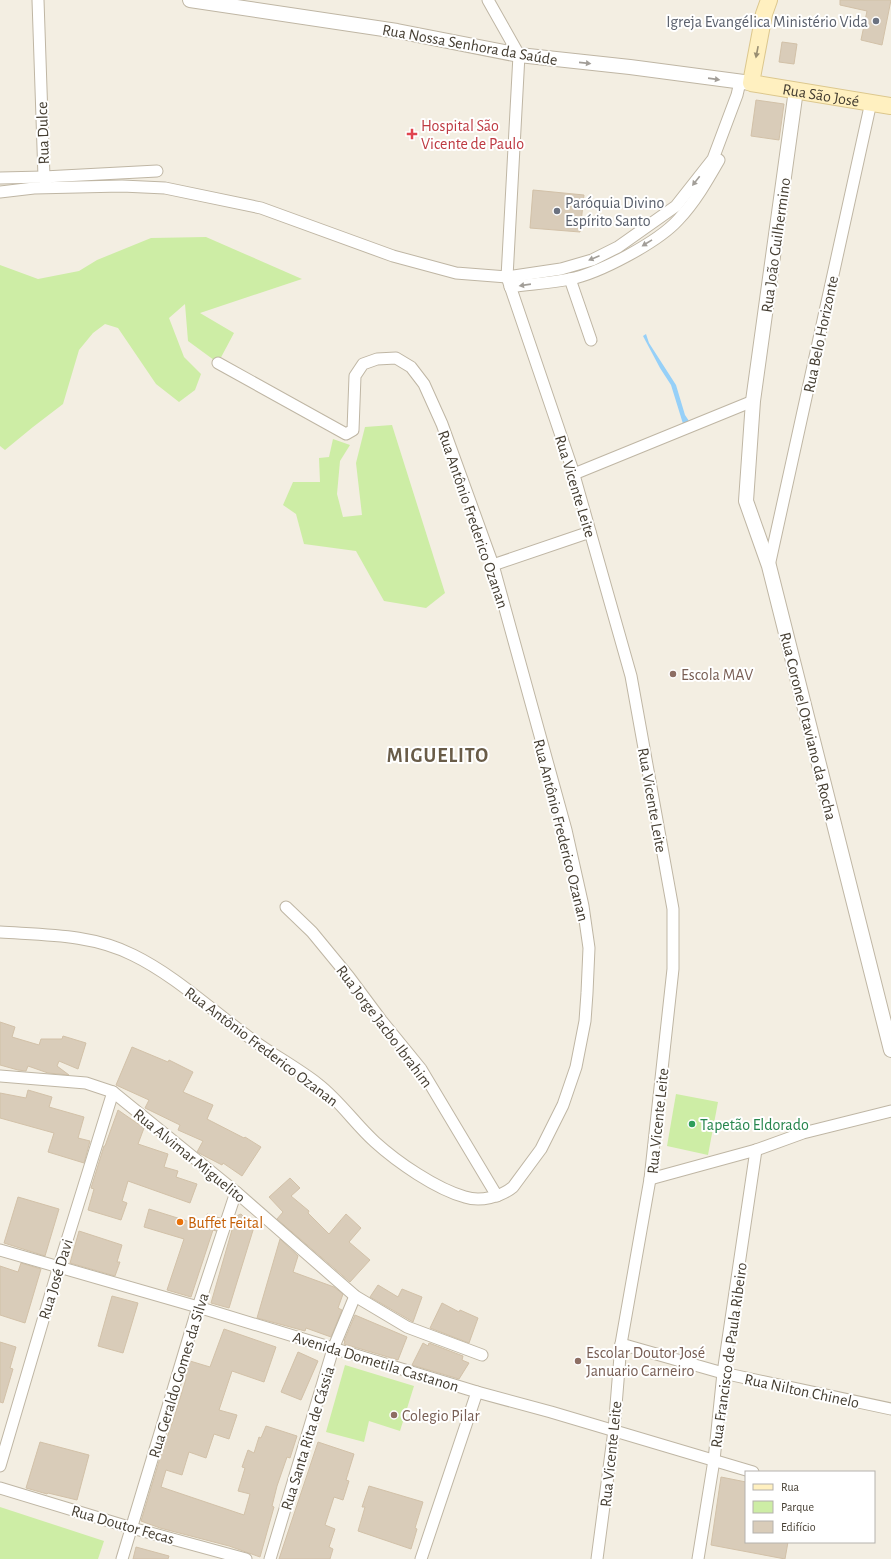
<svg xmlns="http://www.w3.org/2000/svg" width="891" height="1559" font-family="'Alegreya Sans',sans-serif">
  <rect width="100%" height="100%" fill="#f3eee2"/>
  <!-- green -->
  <g fill="#cdeda5">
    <path d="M206,237L302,279L200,313L234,333L218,363L188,341L185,304L169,318L184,357L201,374L195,390L179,402L156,384L118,328L105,324L93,333L79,350L63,404L33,427L5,450L0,446V265L38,279L79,271L97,260L151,238Z"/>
    <path d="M392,425L445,593L426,608L384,601L356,551L304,544L296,514L283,505L293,482H320L319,458L329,457L333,439L350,445L340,461L337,494L343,517L362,515L356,463L365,427Z"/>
    <path d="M676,1094L718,1102L708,1155L667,1146Z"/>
    <path d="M345,1365L414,1386L400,1431L369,1421L364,1442L326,1432Z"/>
    <path d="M0,1507L104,1541L98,1559H0Z"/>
  </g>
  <!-- water -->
  <path fill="#96d0f8" d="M646,334L649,343L676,385L685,415L689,421L688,425L684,427L671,385L660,368L643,336Z"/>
  <!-- building -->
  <g fill="#d9ccb9" stroke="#d2c1a8">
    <path d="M840,0H891L882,45L861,40L867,11L840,5Z"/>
    <path d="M782,42L797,44L794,64L779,62Z"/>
    <path d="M756,100L784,104L779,140L751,136Z"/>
    <path d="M533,190L584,195L580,232L530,228Z"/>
    <path d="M0,1022L15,1027L12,1037L39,1045L41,1039H62L63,1036L86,1043L78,1069L59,1061L57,1066L69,1075L48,1073L28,1066L26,1071L18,1070L0,1065Z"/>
    <path d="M132,1047L168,1062L169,1060L193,1072L183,1092L213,1105L207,1119L244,1138L245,1137L261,1147L242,1176L223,1163L222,1165L197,1152L203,1141L178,1130L180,1125L145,1108L149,1100L116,1085Z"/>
    <path d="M28,1090L52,1097L49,1107L84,1117L78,1138L90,1141L84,1163L48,1152L54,1133L0,1118V1093L26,1098Z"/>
    <path d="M118,1110L144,1128L138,1144L168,1154L164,1167L178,1171L176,1177L197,1184L190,1203L128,1181L122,1201L127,1203L121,1220L88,1210L94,1189L91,1188L104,1146H105Z"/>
    <path d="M290,1178L300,1188L291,1196L309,1211L308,1213L329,1234L346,1214L361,1228L349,1242L370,1260L350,1282L277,1219L283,1212L269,1197Z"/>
    <path d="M18,1197L59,1209L45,1256L4,1243Z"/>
    <path d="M149,1209L203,1226L207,1214L220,1218L216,1231L213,1230L191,1297L167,1290L184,1239L144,1227Z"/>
    <path d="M241,1214L254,1227L229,1308L211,1303L236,1216Z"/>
    <path d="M79,1231L122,1245L117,1262H120L115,1276L70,1263Z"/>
    <path d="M280,1239L298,1256L293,1272L334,1287L343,1294L338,1308L342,1310L331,1337L306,1328L305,1331L257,1318Z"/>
    <path d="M21,1263L41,1269L25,1323L0,1315V1266L18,1272Z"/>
    <path d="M378,1285L398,1297L402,1289L422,1297L413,1322L370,1297Z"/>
    <path d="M112,1296L138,1303L123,1353L98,1346Z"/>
    <path d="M442,1303L459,1312L460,1310L478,1318L469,1343L430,1328Z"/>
    <path d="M355,1315L407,1337L398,1360L344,1344L345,1341H344Z"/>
    <path d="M224,1329L276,1347L264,1382L232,1371L219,1410L237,1415L229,1439L214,1434L206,1458L189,1452L182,1475L166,1470L161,1487L244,1515L250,1494L238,1491L245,1468L242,1467L248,1450L254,1453L259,1437L261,1438L266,1426L297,1436L290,1458L287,1457L277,1486L272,1506L274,1507L260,1557L229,1546L160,1528L141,1521L163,1448L173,1421L186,1379L184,1378L190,1361L210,1367Z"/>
    <path d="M0,1342L16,1347L10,1368L13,1369L3,1403L0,1402Z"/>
    <path d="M423,1343L428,1346L429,1343L463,1356L462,1360L469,1363L459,1379L412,1365Z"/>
    <path d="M298,1352L318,1361L301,1400L281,1392Z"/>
    <path d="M40,1442L89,1455L77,1500L48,1493L47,1494L26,1488Z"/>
    <path d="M318,1442L354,1454L346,1480L349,1481L343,1500L334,1497L325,1525L335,1529L329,1547L333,1549L330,1559H279Z"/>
    <path d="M721,1477L746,1482V1542H788L785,1559L711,1545Z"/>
    <path d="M369,1486L423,1502L415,1528L417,1529L411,1549L358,1531L365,1507H362Z"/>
    <path d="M136,1547L169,1556L168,1559H133Z"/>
  </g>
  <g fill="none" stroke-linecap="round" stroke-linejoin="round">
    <defs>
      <g id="minor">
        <path d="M38,0L44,177L157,171"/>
        <path d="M488,0L519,55L507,277L572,468L631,676L673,909V969L650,1179L621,1344L614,1430L597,1559"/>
        <path d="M0,178L44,177L46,184"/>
        <path d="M0,192L34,188L122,186L165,188L261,208L393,256L456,273L507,277L561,269L592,260L618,247L676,206L713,159L737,95L740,82"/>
        <path d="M570,279L591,340"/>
        <path d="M510,287C530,284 550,283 570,279C600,273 658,242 678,220C695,202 707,181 719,160"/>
        <path d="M574,474L753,401"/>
        <path d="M493,565L590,532"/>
        <path d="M769,566L871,102"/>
        <path d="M286,907L312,932L349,977L381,1020L421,1069L497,1196"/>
        <path d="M0,932C45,935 92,934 133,955C174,975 209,1008 246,1035C269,1053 295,1066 318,1084C340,1101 355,1124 375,1142C397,1162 436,1189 465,1197C480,1202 501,1197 513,1187L541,1149L563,1105L576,1067L585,1021L587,993L589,948L583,906L566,830L493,565L442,424L424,384L411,367L396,358L377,359L363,364L355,376L353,430L346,434L218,363"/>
        <path d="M0,1076L86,1083L113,1092L236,1192L355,1296L407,1327L482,1355"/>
        <path d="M650,1179L756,1150L803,1133L891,1111"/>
        <path d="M0,1250L198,1307L477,1392L551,1412L753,1472"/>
        <path d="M621,1344L723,1373L891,1409"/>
        <path d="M0,1466L59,1266L113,1092"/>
        <path d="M0,1488L132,1528L246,1559"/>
        <path d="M122,1559L198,1307L236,1192"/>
        <path d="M270,1559L333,1349L355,1296"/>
        <path d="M421,1559L477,1392"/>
        <path d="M698,1559L714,1460L723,1373L756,1150"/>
      </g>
      <g id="tertiary">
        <path d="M190,0L397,31L519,55L630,67L751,83"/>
        <path d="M796,90L753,401L746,501L769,566L891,1050"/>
      </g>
      <g id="secondary">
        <path id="s1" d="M769,0L764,14L751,83L891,106"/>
      </g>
    </defs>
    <!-- minor casing -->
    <use href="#minor" stroke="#bfb6a4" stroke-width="13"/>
    <!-- tertiary casing -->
    <use href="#tertiary" stroke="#bfb6a4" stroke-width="16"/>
    <!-- secondary casing -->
    <use href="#secondary" stroke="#dcc78d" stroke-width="18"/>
    <!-- minor -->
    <use href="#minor" stroke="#fff" stroke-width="11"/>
    <!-- tertiary -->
    <use href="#tertiary" stroke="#fff" stroke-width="14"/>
    <!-- secondary -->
    <use href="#secondary" stroke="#fff0c0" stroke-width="16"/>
  </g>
  <!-- one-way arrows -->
  <defs><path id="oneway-solid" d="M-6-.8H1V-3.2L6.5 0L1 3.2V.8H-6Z"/></defs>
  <use fill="#998e72" href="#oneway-solid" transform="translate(757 52) rotate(101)"/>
  <g fill="#a29e98">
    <use href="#oneway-solid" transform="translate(585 63) rotate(6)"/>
    <use href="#oneway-solid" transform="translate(714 79) rotate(8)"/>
    <use href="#oneway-solid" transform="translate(696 181) rotate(128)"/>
    <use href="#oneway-solid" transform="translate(647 243) rotate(148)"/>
    <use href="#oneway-solid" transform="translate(594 258) rotate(157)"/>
    <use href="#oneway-solid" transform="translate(525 285) rotate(172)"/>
  </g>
  <!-- markers -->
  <g fill="#6b7280" stroke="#fff" stroke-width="1.5">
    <circle cx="876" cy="21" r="4"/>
    <circle cx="557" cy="211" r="4"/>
  </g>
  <path fill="#e0444e" stroke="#fff" stroke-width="1.5" d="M410 128h4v4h4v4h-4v4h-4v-4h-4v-4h4z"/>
  <g fill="#8d6e63" stroke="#fff" stroke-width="1.5">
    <circle cx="673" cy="674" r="4"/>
    <circle cx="578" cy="1361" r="4"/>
    <circle cx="394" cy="1415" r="4"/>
  </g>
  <circle fill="#2e9e5b" stroke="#fff" stroke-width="1.5" cx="692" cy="1124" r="4"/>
  <circle fill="#e8710a" stroke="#fff" stroke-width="1.5" cx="180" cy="1222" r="4"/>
  <g text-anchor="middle" stroke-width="4" stroke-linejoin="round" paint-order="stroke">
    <!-- worship labels -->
    <g font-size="16" fill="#5b616d" stroke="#fff" text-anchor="end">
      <text x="868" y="27">Igreja Evangélica Ministério Vida</text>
      <text x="565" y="208" text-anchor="start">Paróquia Divino<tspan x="565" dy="18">Espírito Santo</tspan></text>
    </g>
    <!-- street labels -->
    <g font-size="16" fill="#453e32" stroke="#fff">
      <text transform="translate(470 44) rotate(10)" y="6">Rua Nossa Senhora da Saúde</text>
      <text dy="6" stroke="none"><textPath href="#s1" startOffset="156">Rua São José</textPath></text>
      <text transform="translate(42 133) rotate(-92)" y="6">Rua Dulce</text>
      <text transform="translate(775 245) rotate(-82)" y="6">Rua João Guilhermino</text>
      <text transform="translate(820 334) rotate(-78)" y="6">Rua Belo Horizonte</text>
      <text transform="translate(576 486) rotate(73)" y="6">Rua Vicente Leite</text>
      <text transform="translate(474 519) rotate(71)" y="6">Rua Antônio Frederico Ozanan</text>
      <text transform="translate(809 726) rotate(76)" y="6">Rua Coronel Otaviano da Rocha</text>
      <text transform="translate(653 800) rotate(80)" y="6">Rua Vicente Leite</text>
      <text transform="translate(562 830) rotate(76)" y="6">Rua Antônio Frederico Ozanan</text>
      <text transform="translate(385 1026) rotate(53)" y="6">Rua Jorge Jacbo Ibrahim</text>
      <text transform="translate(262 1046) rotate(37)" y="6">Rua Antônio Frederico Ozanan</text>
      <text transform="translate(657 1121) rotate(-84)" y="6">Rua Vicente Leite</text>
      <text transform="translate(190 1155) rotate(39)" y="6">Rua Alvimar Miguelito</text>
      <text transform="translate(55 1279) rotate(-73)" y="6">Rua José Davi</text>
      <text transform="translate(728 1355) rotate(-82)" y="6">Rua Francisco de Paula Ribeiro</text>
      <text transform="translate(376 1361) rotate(17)" y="6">Avenida Dometila Castanon</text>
      <text transform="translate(178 1375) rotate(-73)" y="6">Rua Geraldo Gomes da Silva</text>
      <text transform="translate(802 1390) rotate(12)" y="6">Rua Nilton Chinelo</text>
      <text transform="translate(307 1438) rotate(-73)" y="6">Rua Santa Rita de Cássia</text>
      <text transform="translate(610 1454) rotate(-84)" y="6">Rua Vicente Leite</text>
      <text transform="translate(123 1524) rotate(16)" y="6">Rua Doutor Fecas</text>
    </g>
    <!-- health labels -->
    <g font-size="16" fill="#be3a42" stroke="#fff" text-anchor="start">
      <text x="421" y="131">Hospital São<tspan x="421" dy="18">Vicente de Paulo</tspan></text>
    </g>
    <!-- education labels -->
    <g font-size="16" fill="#785e54" stroke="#fff" text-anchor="start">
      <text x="681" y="680">Escola MAV</text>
      <text x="586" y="1358">Escolar Doutor José<tspan x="586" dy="18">Januario Carneiro</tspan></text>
      <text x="402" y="1421">Colegio Pilar</text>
    </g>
    <!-- leisure labels -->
    <g font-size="16" fill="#27864d" stroke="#fff" text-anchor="start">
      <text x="700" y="1130">Tapetão Eldorado</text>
    </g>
    <!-- food labels -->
    <g font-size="16" fill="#c56008" stroke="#fff" text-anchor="start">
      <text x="188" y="1228">Buffet Feital</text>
    </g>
    <!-- district labels -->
    <g font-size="20" font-weight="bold" letter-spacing="1" fill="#695c48" stroke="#fff">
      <text x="438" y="762">MIGUELITO</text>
    </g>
  </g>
  <!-- legend -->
  <rect x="745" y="1471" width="130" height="72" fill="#ffffff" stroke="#b5b2ad"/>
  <rect x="753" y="1484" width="20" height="6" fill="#fff0c0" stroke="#b5b2ad"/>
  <text x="781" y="1491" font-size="12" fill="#453e32">Rua</text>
  <rect x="753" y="1501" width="20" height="12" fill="#cdeda5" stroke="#b5b2ad"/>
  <text x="781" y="1511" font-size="12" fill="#453e32">Parque</text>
  <rect x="753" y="1521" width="20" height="12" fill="#d9ccb9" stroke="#b5b2ad"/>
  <text x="781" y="1531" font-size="12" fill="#453e32">Edifício</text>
</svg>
